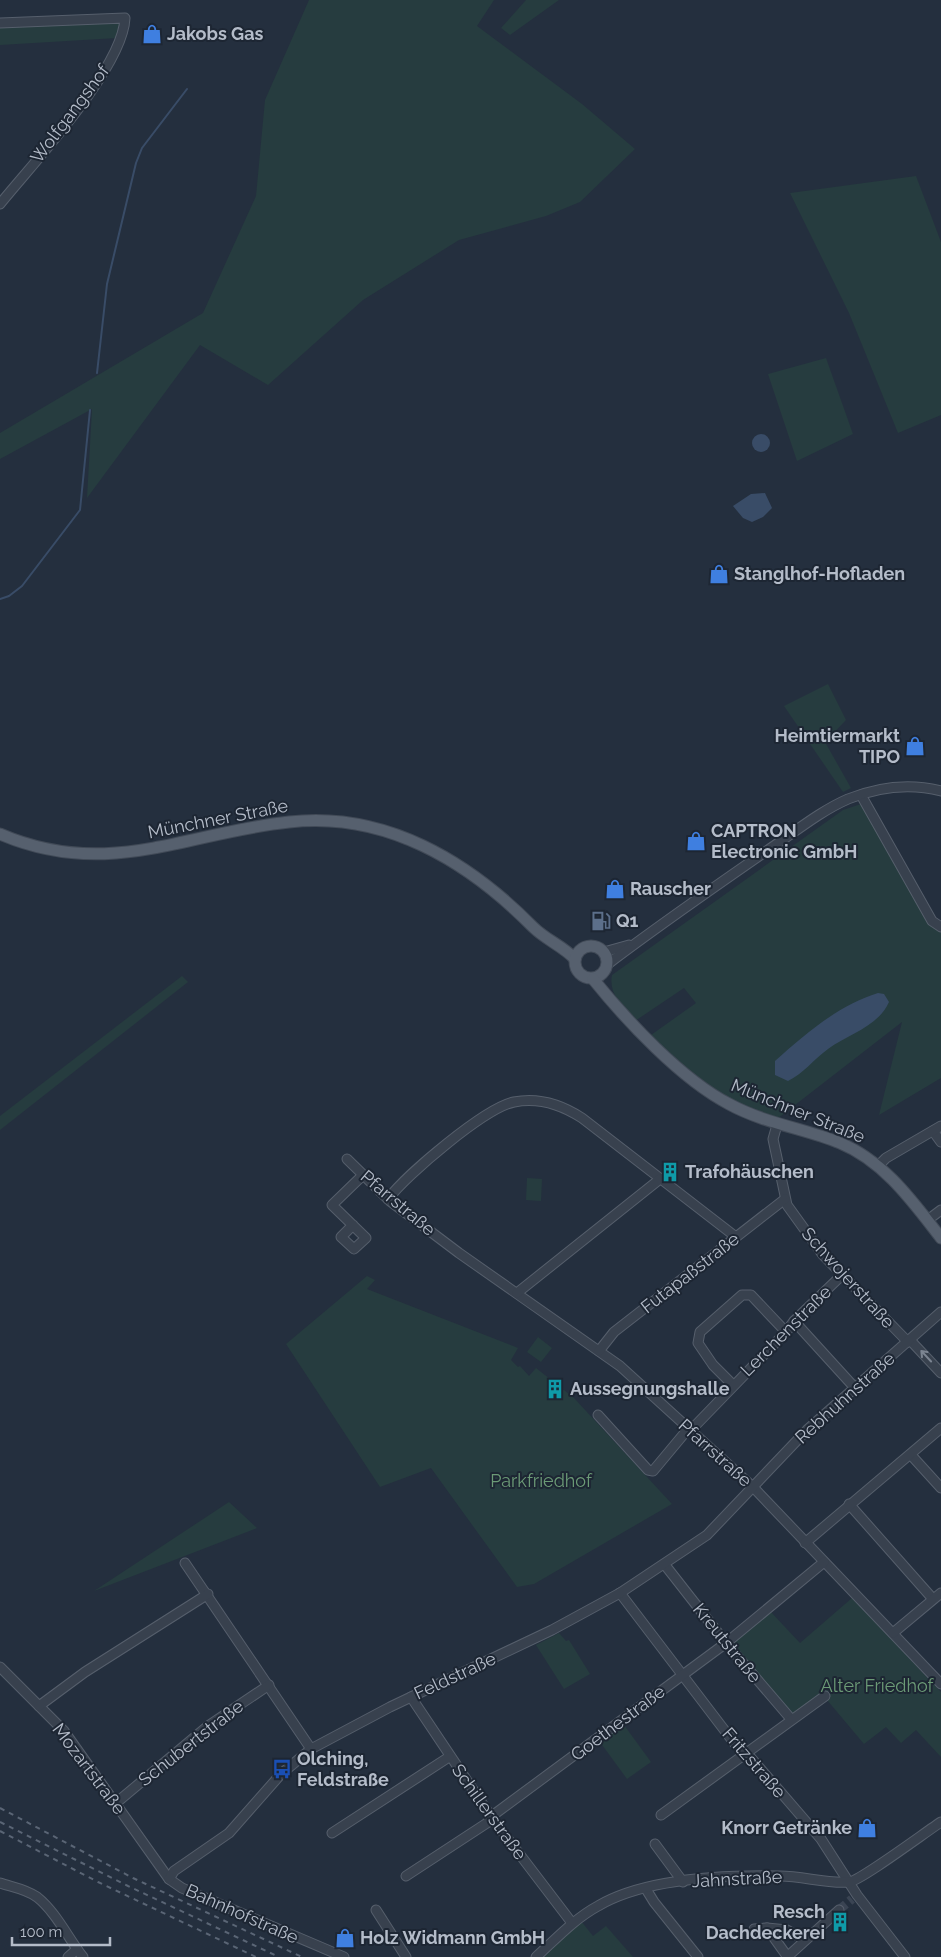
<svg xmlns="http://www.w3.org/2000/svg" width="941" height="1957" font-family="Raleway,sans-serif">
  <rect width="100%" height="100%" fill="#242f3e"/>
  <!-- green -->
  <g fill="#263c3f">
    <path d="M309,0H494L477,26L582,104L635,149L580,202L546,216L459,240L363,300L268,385L200,345L87,498L92,409L0,459V433L203,313L256,196L265,100Z"/>
    <path d="M526,0H559L510,35L501,28Z"/>
    <path d="M123,14L117,38L0,45V19Z"/>
    <path d="M916,176L941,242V415L898,433L849,313L790,193Z"/>
    <path d="M826,358L853,434L797,461L768,374Z"/>
    <path d="M828,684L846,720L825,742L851,788L843,792L784,706Z"/>
    <path d="M861,804L927,921L941,929V1078L879,1115L902,1022L777,1119C723,1100 692,1075 651,1035L696,1003L684,988L635,1021C624,1008 608,994 612,975L843,810Z"/>
    <path d="M182,976L188,982L0,1130V1116Z"/>
    <path d="M527,1178L542,1179L541,1201L526,1200Z"/>
    <path d="M367,1276L375,1280L367,1289L518,1348L511,1360L518,1367L520,1366L529,1376L536,1368L574,1398L672,1504L534,1584L517,1587L431,1468L380,1487L286,1344Z"/>
    <path d="M538,1337L552,1348L541,1362L527,1352Z"/>
    <path d="M229,1502L257,1528L94,1591Z"/>
    <path d="M852,1598L941,1692V1757L916,1730L901,1743L886,1727L864,1744L822,1694L792,1715L730,1642L769,1610L800,1643Z"/>
    <path d="M559,1633L566,1641L569,1640L590,1674L564,1689L536,1645Z"/>
    <path d="M624,1725L651,1762L627,1779L600,1742Z"/>
    <path d="M581,1921L593,1936L606,1926L633,1957H544Z"/>
  </g>
  <!-- water -->
  <g fill="#394c67">
    <circle cx="761" cy="443" r="9"/>
    <path d="M765,493L772,508L763,517L752,522L743,518L733,506L751,494Z"/>
    <path d="M878,993L884,994L889,1002C878,1027 848,1034 828,1049C813,1060 804,1073 788,1081L775,1075V1061C805,1034 839,1005 878,993Z"/>
  </g>
  <g fill="none" stroke-linecap="round" stroke-linejoin="round">
    <!-- stream -->
    <g stroke="#394c67" stroke-width="2">
      <path d="M97,373L107,284L136,163L142,148L187,89"/>
      <path d="M0,599L9,596L22,586L80,510L90,410"/>
    </g>
    <!-- minor-tunnel -->
    <path stroke="#3a4453" stroke-width="9" stroke-dasharray="9 4.5" stroke-linecap="butt" d="M839,1910L852,1899"/>
    <defs>
      <g id="minor">
        <path d="M0,23L125,18C123,68 33,163 0,204"/>
        <path d="M861,795L932,921L941,927"/>
        <path d="M604,952L629,945"/>
        <path d="M608,964C658,926 710,890 762,854C790,836 818,812 848,799C878,787 910,783 941,791"/>
        <path d="M777,1125L773,1139L787,1205L823,1255L908,1342"/>
        <path d="M933,1131L941,1142"/>
        <path d="M347,1159L390,1201L459,1253L620,1366L753,1487L941,1684"/>
        <path d="M878,1166L886,1158L941,1126"/>
        <path d="M388,1199C407,1174 485,1108 514,1102C539,1097 562,1105 582,1118L736,1237"/>
        <path d="M933,1216L941,1210"/>
        <path d="M353,1225L341,1237L354,1249L366,1238L332,1205L363,1175"/>
        <path d="M517,1293L660,1179"/>
        <path d="M794,1321L855,1388"/>
        <path d="M910,1340L941,1373"/>
        <path d="M599,1351L614,1332L785,1199"/>
        <path d="M733,1385L713,1365L698,1343L700,1332L742,1295H751L786,1332"/>
        <path d="M598,1415L648,1470L653,1471L688,1429"/>
        <path d="M690,1431L786,1332L794,1321L842,1275"/>
        <path d="M911,1455L941,1488"/>
        <path d="M849,1504L933,1599"/>
        <path d="M805,1543L941,1428"/>
        <path d="M185,1563L311,1749"/>
        <path d="M665,1565L726,1643L791,1719"/>
        <path d="M620,1593L735,1744L746,1752L821,1839L857,1895L905,1957"/>
        <path d="M893,1633L941,1593"/>
        <path d="M0,1667L64,1731L169,1879L182,1888L344,1957"/>
        <path d="M411,1697L492,1818L572,1923"/>
        <path d="M39,1706L85,1672L208,1594"/>
        <path d="M116,1803L208,1726L269,1685"/>
        <path d="M661,1815L825,1696"/>
        <path d="M332,1833L449,1757"/>
        <path d="M655,1844L683,1882"/>
        <path d="M406,1876L487,1823L496,1813L726,1643L824,1562"/>
        <path d="M169,1879L174,1871L229,1833L281,1774L311,1749L390,1707L552,1630L620,1593L707,1535L807,1430L941,1312"/>
        <path d="M0,1883C12,1887 26,1889 37,1897C56,1912 68,1938 83,1957"/>
        <path d="M646,1889L654,1902L698,1957"/>
        <path d="M376,1910L406,1957"/>
        <path d="M754,1929L767,1928"/>
        <path d="M787,1956L767,1928L787,1930L805,1940"/>
        <path d="M68,1957L77,1949"/>
        <path d="M536,1957C556,1939 574,1919 598,1906C646,1878 726,1875 780,1876C803,1876 827,1884 849,1882C860,1881 927,1831 941,1822"/>
        <path d="M787,1957L839,1910"/>
      </g>
      <g id="major">
        <path d="M0,834C107,880 185,833 289,822C385,811 468,861 533,927C546,940 563,946 575,959"/>
        <circle cx="591" cy="962" r="16"/>
        <path d="M593,979C627,1021 681,1079 729,1104C766,1124 803,1128 840,1143C884,1161 913,1202 941,1238"/>
      </g>
    </defs>
    <!-- minor casing -->
    <use href="#minor" stroke="#565f6c" stroke-width="11"/>
    <!-- major casing -->
    <use href="#major" stroke="#414a57" stroke-width="13"/>
    <!-- minor -->
    <use href="#minor" stroke="#38414e" stroke-width="9"/>
    <!-- major -->
    <use href="#major" stroke="#56606e" stroke-width="11"/>
    <!-- rail -->
    <g stroke="#5a6575" stroke-width="2" stroke-dasharray="5 5" stroke-linecap="butt">
      <path d="M0,1808L133,1878L302,1957"/>
      <path d="M0,1822L128,1886L279,1957"/>
      <path d="M0,1831L98,1882L256,1957"/>
    </g>
  </g>
  <!-- one-way arrows -->
  <defs><path id="oneway-shaft" d="M-6 0H5M1.5-3L5.5 0L1.5 3" fill="none" stroke-width="1.6" stroke-linecap="round" stroke-linejoin="round" transform="scale(1.25)"/></defs>
  <use stroke="#7c8592" href="#oneway-shaft" transform="translate(926 1356) rotate(-133)"/>
  <!-- icons -->
  <defs>
    <symbol id="shop-bare" viewBox="-9 -9 18 18"><path d="M-5-2.5h2.3a2.7 3.5 0 0 1 5.4 0H5L5.5 6h-11ZM-1.5-2.5h3a1.5 2.3 0 0 0-3 0Z" fill="#3f7fe0" stroke="#1d2633" stroke-width="2.5" paint-order="stroke"/></symbol>
    <symbol id="fuel-bare" viewBox="-9 -9 18 18"><path d="M-5.5-6h7V0h2V4h1.3V-2.5L3-4.5l.8-.8L6-3V5H2.5V1h-1V6h-7ZM-4.2-4.7v3.2H.2V-4.7Z" fill="#5c6f8a" stroke="#1d2633" stroke-width="2.5" paint-order="stroke"/></symbol>
    <symbol id="building-bare" viewBox="-9 -9 18 18"><path d="M-4-6H4V6H1V3H-1V6H-4ZM-2.5-4.3h1.7v1.8h-1.7ZM.8-4.3h1.7v1.8H.8ZM-2.5-1h1.7V.8h-1.7ZM.8-1h1.7V.8H.8Z" fill="#0f9aa8" stroke="#1d2633" stroke-width="2.5" paint-order="stroke"/></symbol>
    <symbol id="bus-bare" viewBox="-9 -9 18 18"><path d="M-5-6H5V4H4V6H2V4H-2V6H-4V4H-5ZM-3.5-4V0h7V-4ZM-3.5 1.2v1.5H-2V1.2ZM2 1.2v1.5H3.5V1.2Z" fill="#1a4fb4" stroke="#1d2633" stroke-width="2.5" paint-order="stroke"/></symbol>
  </defs>
  <g fill-rule="evenodd">
    <use href="#shop-bare" x="138" y="20" width="28" height="28"/>
    <use href="#shop-bare" x="705" y="560" width="28" height="28"/>
    <use href="#shop-bare" x="901" y="732" width="28" height="28"/>
    <use href="#shop-bare" x="682" y="827" width="28" height="28"/>
    <use href="#shop-bare" x="601" y="875" width="28" height="28"/>
    <use href="#fuel-bare" x="587" y="907" width="28" height="28"/>
    <use href="#building-bare" x="656" y="1158" width="28" height="28"/>
    <use href="#building-bare" x="541" y="1375" width="28" height="28"/>
    <use href="#bus-bare" x="268" y="1755" width="28" height="28"/>
    <use href="#shop-bare" x="853" y="1814" width="28" height="28"/>
    <use href="#building-bare" x="826" y="1908" width="28" height="28"/>
    <use href="#shop-bare" x="331" y="1924" width="28" height="28"/>
  </g>
  <g text-anchor="middle" stroke-width="4" stroke-linejoin="round" paint-order="stroke">
    <!-- poi labels -->
    <g font-size="18" font-weight="bold" fill="#b4bcc9" stroke="#1d2633" text-anchor="start">
      <text x="167" y="40">Jakobs Gas</text>
      <text x="734" y="580">Stanglhof-Hofladen</text>
      <text x="900" y="742" text-anchor="end">Heimtiermarkt<tspan x="900" dy="21">TIPO</tspan></text>
      <text x="711" y="837">CAPTRON<tspan x="711" dy="21">Electronic GmbH</tspan></text>
      <text x="630" y="895">Rauscher</text>
      <text x="616" y="927">Q1</text>
      <text x="685" y="1178">Trafohäuschen</text>
      <text x="570" y="1395">Aussegnungshalle</text>
      <text x="297" y="1765">Olching,<tspan x="297" dy="21">Feldstraße</tspan></text>
      <text x="852" y="1834" text-anchor="end">Knorr Getränke</text>
      <text x="825" y="1918" text-anchor="end">Resch<tspan x="825" dy="21">Dachdeckerei</tspan></text>
      <text x="360" y="1944">Holz Widmann GmbH</text>
    </g>
    <!-- street labels -->
    <g font-size="18" fill="#b4bcc9" stroke="#1d2633">
      <text transform="translate(70 114) rotate(-53)" y="6">Wolfgangshof</text>
      <text transform="translate(218 819) rotate(-11)" y="6">Münchner Straße</text>
      <text transform="translate(798 1111) rotate(22)" y="6">Münchner Straße</text>
      <text transform="translate(398 1203) rotate(40)" y="6">Pfarrstraße</text>
      <text transform="translate(690 1273) rotate(-38)" y="6">Futapaßstraße</text>
      <text transform="translate(848 1278) rotate(48)" y="6">Schwojerstraße</text>
      <text transform="translate(786 1331) rotate(-45)" y="6">Lerchenstraße</text>
      <text transform="translate(845 1398) rotate(-42)" y="6">Rebhuhnstraße</text>
      <text transform="translate(715 1453) rotate(42)" y="6">Pfarrstraße</text>
      <text transform="translate(727 1643) rotate(51)" y="6">Kreutstraße</text>
      <text transform="translate(455 1676) rotate(-25)" y="6">Feldstraße</text>
      <text transform="translate(618 1723) rotate(-37)" y="6">Goethestraße</text>
      <text transform="translate(191 1743) rotate(-38)" y="6">Schubertstraße</text>
      <text transform="translate(754 1763) rotate(49)" y="6">Fritzstraße</text>
      <text transform="translate(89 1769) rotate(53)" y="6">Mozartstraße</text>
      <text transform="translate(489 1812) rotate(54)" y="6">Schillerstraße</text>
      <text transform="translate(737 1879) rotate(-3)" y="6">Jahnstraße</text>
      <text transform="translate(242 1914) rotate(24)" y="6">Bahnhofstraße</text>
    </g>
    <!-- park labels -->
    <g font-size="18" fill="#6b9a76" stroke="#1d2633">
      <text x="541" y="1487">Parkfriedhof</text>
      <text x="877" y="1692">Alter Friedhof</text>
    </g>
  </g>
  <!-- scale -->
  <path d="M12 1937v8h98v-8" fill="none" stroke="#b4bcc9" stroke-width="2.5"/>
  <text x="20" y="1937" font-size="15" fill="#b4bcc9" stroke="#1d2633" stroke-width="4" paint-order="stroke">100 m</text>
</svg>
